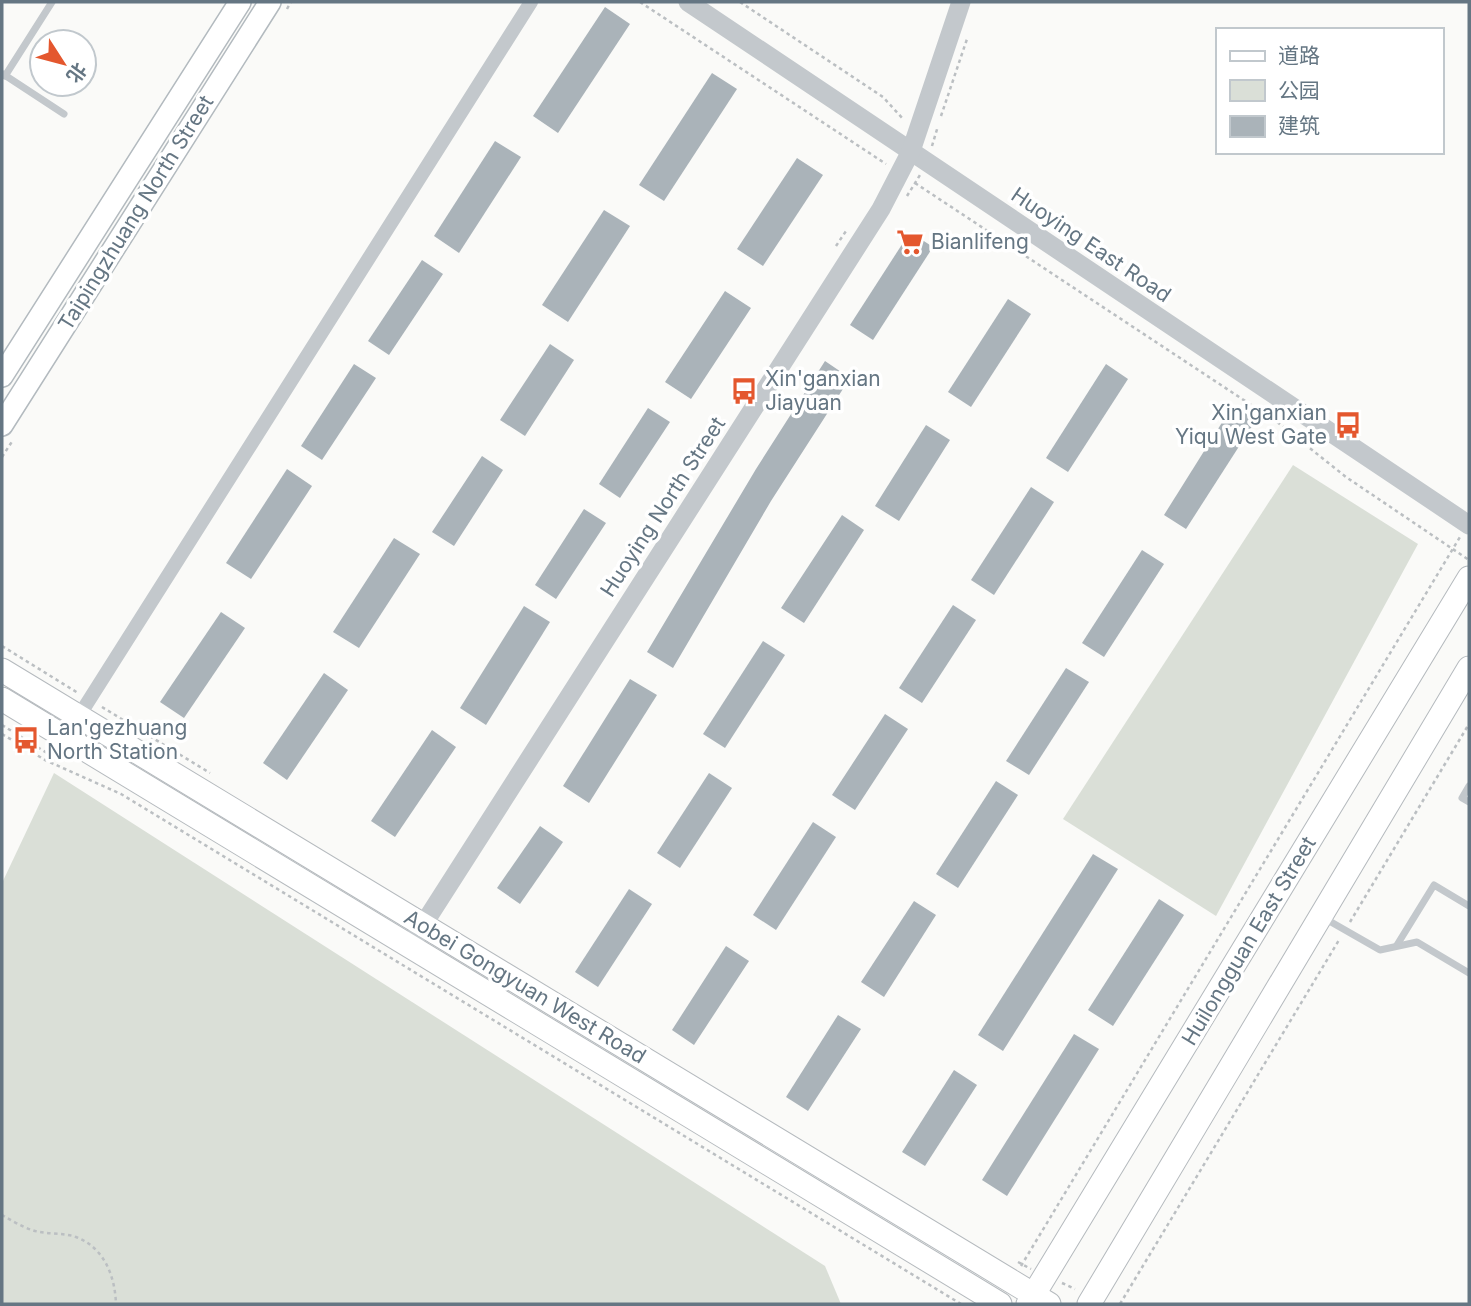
<svg xmlns="http://www.w3.org/2000/svg" width="1471" height="1306" font-family="Inter,'Noto Sans SC',sans-serif">
  <rect width="100%" height="100%" fill="#fafaf8"/>
  <!-- green -->
  <g fill="#dadfd7">
    <path d="M1293,465L1418,544L1216,916L1063,819Z"/>
    <path d="M54,773L825,1266L841,1304H2V883Z"/>
  </g>
  <!-- building -->
  <g fill="#aab3b9">
    <path d="M605,7L630,24L558,133L533,116Z"/>
    <path d="M712,73L737,89L664,201L639,185Z"/>
    <path d="M495,141L521,157L459,253L434,236Z"/>
    <path d="M797,158L823,175L763,266L737,249Z"/>
    <path d="M604,210L630,226L568,322L542,305Z"/>
    <path d="M910,232L933,247L873,340L850,325Z"/>
    <path d="M422,260L443,274L389,355L368,341Z"/>
    <path d="M725,291L751,308L691,399L665,382Z"/>
    <path d="M1008,299L1031,314L971,407L948,392Z"/>
    <path d="M550,344L574,360L525,436L500,420Z"/>
    <path d="M825,361L850,378L771,501L673,668L647,652L756,469Z"/>
    <path d="M354,364L376,378L322,460L301,446Z"/>
    <path d="M1106,364L1128,379L1068,472L1046,458Z"/>
    <path d="M1233,405L1256,420L1186,529L1164,515Z"/>
    <path d="M648,408L670,422L620,498L599,484Z"/>
    <path d="M926,425L950,440L899,521L875,506Z"/>
    <path d="M482,456L503,470L454,546L432,532Z"/>
    <path d="M287,469L312,486L251,579L226,563Z"/>
    <path d="M1031,487L1054,502L994,595L971,580Z"/>
    <path d="M584,509L606,523L556,599L535,585Z"/>
    <path d="M842,515L864,530L804,623L781,608Z"/>
    <path d="M394,538L420,554L359,648L333,632Z"/>
    <path d="M1142,550L1164,564L1104,657L1082,643Z"/>
    <path d="M953,605L976,620L922,703L899,688Z"/>
    <path d="M524,606L550,622L486,725L460,708Z"/>
    <path d="M221,612L245,628L184,718L160,702Z"/>
    <path d="M763,641L785,655L725,748L703,734Z"/>
    <path d="M1066,668L1089,682L1029,775L1006,761Z"/>
    <path d="M324,673L348,690L287,780L263,763Z"/>
    <path d="M630,679L657,695L589,803L563,786Z"/>
    <path d="M885,714L908,729L855,810L832,795Z"/>
    <path d="M432,730L456,747L395,837L371,821Z"/>
    <path d="M709,773L732,788L680,868L657,853Z"/>
    <path d="M996,781L1018,795L958,888L936,874Z"/>
    <path d="M813,822L836,837L776,930L753,915Z"/>
    <path d="M540,826L563,842L520,904L497,888Z"/>
    <path d="M1093,854L1118,869L1003,1051L978,1035Z"/>
    <path d="M629,889L652,904L598,987L575,972Z"/>
    <path d="M1159,899L1184,915L1113,1026L1088,1010Z"/>
    <path d="M914,901L936,915L884,997L861,982Z"/>
    <path d="M726,946L749,961L694,1045L672,1030Z"/>
    <path d="M838,1015L861,1029L808,1111L786,1097Z"/>
    <path d="M1074,1034L1099,1049L1007,1196L982,1180Z"/>
    <path d="M954,1070L977,1085L925,1166L902,1152Z"/>
  </g>
  <g fill="none" stroke-linecap="round" stroke-linejoin="round">
    <defs>
      <g id="secondary">
        <path d="M2,376L240,2"/>
        <path d="M2,425L270,2"/>
      </g>
      <g id="primary">
        <path d="M2,670L1049,1304"/>
        <path d="M2,699L1000,1304"/>
        <path d="M1028,1304L1469,578"/>
        <path d="M1089,1304L1469,668"/>
      </g>
    </defs>
    <!-- secondary casing -->
    <use href="#secondary" stroke="#b3babf" stroke-width="24"/>
    <!-- primary casing -->
    <use href="#primary" stroke="#b5babe" stroke-width="25"/>
    <!-- path -->
    <g stroke="#bbbfc2" stroke-width="2.5" stroke-dasharray="3.5 3.5" stroke-linecap="butt">
      <path d="M640,2L886,164"/>
      <path d="M740,2L883,97L904,120"/>
      <path d="M287,9L291,2"/>
      <path d="M941,116L967,39"/>
      <path d="M932,146L938,126"/>
      <path d="M915,183L1277,422L1346,477L1469,560"/>
      <path d="M907,196L920,175"/>
      <path d="M836,246L846,231"/>
      <path d="M2,457L13,440"/>
      <path d="M2,646L78,693"/>
      <path d="M102,707L210,773"/>
      <path d="M2,725L55,758"/>
      <path d="M2,734L45,760L121,794L961,1304"/>
      <path d="M1350,922L1469,724"/>
      <path d="M2,1215C11,1220 22,1227 32,1230C46,1235 62,1232 76,1237C105,1248 115,1277 116,1304"/>
      <path d="M1018,1262L1031,1269"/>
      <path d="M1021,1266L1460,537"/>
      <path d="M1062,1283L1075,1289"/>
      <path d="M1120,1304L1339,940"/>
    </g>
    <!-- service -->
    <g stroke="#c3c8cc" stroke-width="7">
      <path d="M3,74L64,114"/>
      <path d="M5,76L52,2"/>
      <path d="M1469,786L1462,798L1469,802"/>
      <path d="M1324,918L1380,950L1417,942L1469,973"/>
      <path d="M1397,945L1434,885L1469,906"/>
    </g>
    <!-- minor -->
    <path stroke="#c3c8cc" stroke-width="14" d="M79,716L531,2"/>
    <!-- tertiary -->
    <g stroke="#c3c8cc" stroke-width="19">
      <path d="M688,2L1469,525"/>
      <path d="M416,936L881,209L911,151L961,2"/>
    </g>
    <!-- secondary -->
    <use href="#secondary" stroke="#fff" stroke-width="21"/>
    <!-- primary -->
    <use href="#primary" stroke="#fff" stroke-width="23"/>
  </g>
  <!-- icons -->
  <defs>
    <symbol id="supermarket-bare" viewBox="-9 -9 18 18"><path d="M-6-5.5h2.5l.6 2H6L4.5 2H-2.5L-4.4-4H-6ZM-1.5 3.2a1.3 1.3 0 1 0 .1 0ZM3 3.2a1.3 1.3 0 1 0 .1 0Z" fill="#e4572e" stroke="#fff" stroke-width="2.5" paint-order="stroke"/></symbol>
    <symbol id="bus-bare" viewBox="-9 -9 18 18"><path d="M-5-6H5V4H4V6H2V4H-2V6H-4V4H-5ZM-3.5-4V0h7V-4ZM-3.5 1.2v1.5H-2V1.2ZM2 1.2v1.5H3.5V1.2Z" fill="#e4572e" stroke="#fff" stroke-width="2.5" paint-order="stroke"/></symbol>
  </defs>
  <g fill-rule="evenodd">
    <use href="#supermarket-bare" x="891" y="223" width="38" height="38"/>
    <use href="#bus-bare" x="725" y="372" width="38" height="38"/>
    <use href="#bus-bare" x="1329" y="406" width="38" height="38"/>
    <use href="#bus-bare" x="7" y="721" width="38" height="38"/>
  </g>
  <g text-anchor="middle" stroke-width="7" stroke-linejoin="round" paint-order="stroke">
    <!-- street labels -->
    <g font-size="21" fill="#657683" stroke="#fff">
      <text transform="translate(136 213) rotate(-58)" y="7">Taipingzhuang North Street</text>
      <text transform="translate(1091 245) rotate(34)" y="7">Huoying East Road</text>
      <text transform="translate(663 507) rotate(-57)" y="7">Huoying North Street</text>
      <text transform="translate(1249 941) rotate(-59)" y="7">Huilongguan East Street</text>
      <text transform="translate(525 987) rotate(31)" y="7">Aobei Gongyuan West Road</text>
    </g>
    <!-- poi labels -->
    <g font-size="21" fill="#657683" stroke="#fff" text-anchor="start">
      <text x="931" y="249">Bianlifeng</text>
      <text x="765" y="386">Xin'ganxian<tspan x="765" dy="24">Jiayuan</tspan></text>
      <text x="1327" y="420" text-anchor="end">Xin'ganxian<tspan x="1327" dy="24">Yiqu West Gate</tspan></text>
      <text x="47" y="735">Lan'gezhuang<tspan x="47" dy="24">North Station</tspan></text>
    </g>
  </g>
  <!-- border -->
  <rect width="1471" height="1306" fill="none" stroke="#657683" stroke-width="7"/>
  <!-- legend -->
  <rect x="1216" y="28" width="228" height="126" fill="#ffffff" stroke="#c1c8cd" stroke-width="2"/>
  <rect x="1230" y="51" width="35" height="10" fill="#ffffff" stroke="#c1c8cd" stroke-width="2"/>
  <text x="1278" y="63" font-size="21" fill="#657683">道路</text>
  <rect x="1230" y="80" width="35" height="21" fill="#dadfd7" stroke="#c1c8cd" stroke-width="2"/>
  <text x="1278" y="98" font-size="21" fill="#657683">公园</text>
  <rect x="1230" y="116" width="35" height="21" fill="#aab3b9" stroke="#c1c8cd" stroke-width="2"/>
  <text x="1278" y="133" font-size="21" fill="#657683">建筑</text>
  <!-- north arrow -->
  <g transform="translate(63 63) rotate(126)"><circle r="33" fill="#ffffff" stroke="#c1c8cd" stroke-width="2"/>
  <path d="M0-5L12 26L0 18L-12 26Z" fill="#e4572e"/>
  <text y="-10" font-size="19" font-weight="bold" text-anchor="middle" fill="#657683">北</text>
  </g>
</svg>
